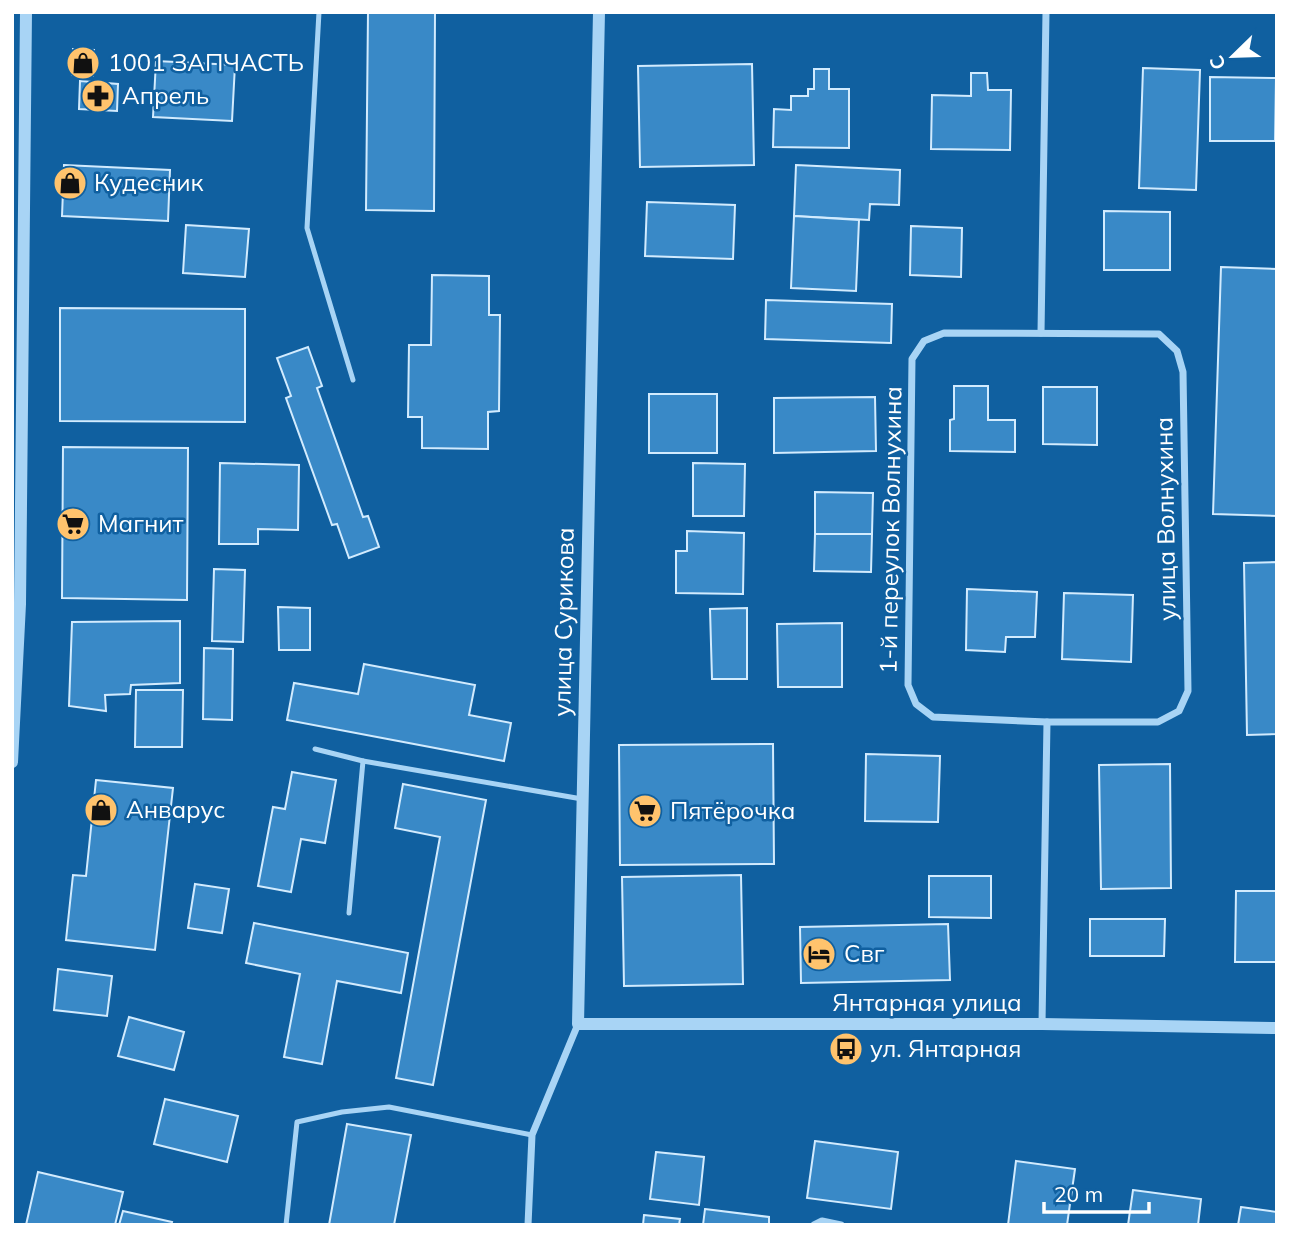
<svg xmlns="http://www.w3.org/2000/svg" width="1289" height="1237" font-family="Mulish,sans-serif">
  <rect width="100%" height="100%" fill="#1060a0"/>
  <!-- building -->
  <g fill="#3989c7" stroke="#d2ebfe" stroke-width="2">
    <path d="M368,12H435L434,211L366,210Z"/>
    <path d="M73,49L94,50L93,76L72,75Z"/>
    <path d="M156,61L235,65L232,121L153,117Z"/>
    <path d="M752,64L754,165L640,167L638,66Z"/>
    <path d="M1143,68L1200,70L1196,190L1139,188Z"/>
    <path d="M814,69H829V89H849V148L773,147L774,109L791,110V96H808V89H814Z"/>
    <path d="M971,73H987L988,90H1011L1010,150L931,149L932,95L971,96Z"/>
    <path d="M1210,77L1276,78L1275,141H1210Z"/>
    <path d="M80,81L118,84L117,111L79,109Z"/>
    <path d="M64,165L170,170L168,221L62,216Z"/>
    <path d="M796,165L900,170L899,205L870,204L869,220L794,216Z"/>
    <path d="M647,202L735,205L733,259L645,256Z"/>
    <path d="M1104,211L1170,212V270H1104Z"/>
    <path d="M794,216L859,220L856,291L791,288Z"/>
    <path d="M186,225L249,229L245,277L183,273Z"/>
    <path d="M911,226L962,228L961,277L910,275Z"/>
    <path d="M1221,267L1277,269V516L1213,514Z"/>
    <path d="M432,275L489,276V315H500L499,411L488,412V449L422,448V417H408L409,345H431Z"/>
    <path d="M766,300L892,304L891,343L765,339Z"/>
    <path d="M60,308L245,309V422L60,421Z"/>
    <path d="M308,347L322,386L317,388L363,517L368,516L379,547L349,558L337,524L332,525L286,398L291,396L277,358Z"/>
    <path d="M954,386H988V420H1015V452L950,451V420L954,419Z"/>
    <path d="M1043,387H1097V445L1043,444Z"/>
    <rect x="649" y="394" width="68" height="59"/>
    <path d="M875,397L876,451L774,453V398Z"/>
    <path d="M63,447L188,448L187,600L62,598Z"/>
    <path d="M220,463L299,465L298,530L258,529V544H219Z"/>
    <path d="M693,463L745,464L744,516H693Z"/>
    <path d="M815,492L873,493L872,534H815Z"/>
    <path d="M687,531L744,533L743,594L676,593V551H687Z"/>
    <path d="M815,534H872L871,572L814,571Z"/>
    <path d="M1277,562V734L1247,735L1244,563Z"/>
    <path d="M214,569L245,570L243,642L212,641Z"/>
    <path d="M967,589L1037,592L1035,637H1006L1005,652L966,650Z"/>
    <path d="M1064,593L1133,595L1131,662L1062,659Z"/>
    <path d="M278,607L310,608V650H279Z"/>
    <path d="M747,608V679H712L710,609Z"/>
    <path d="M180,621V683L131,685L130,694L105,695L106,711L69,706L72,622Z"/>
    <path d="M842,623V687H778L777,624Z"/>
    <path d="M204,648L233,649L232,720L203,719Z"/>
    <path d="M364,664L475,685L469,715L511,723L504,761L287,720L294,683L358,694Z"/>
    <path d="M136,690H183L182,747H135Z"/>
    <path d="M773,744L774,864L620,865L619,745Z"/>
    <path d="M866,754L940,756L938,822L865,821Z"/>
    <path d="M1170,764L1171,888L1101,889L1099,765Z"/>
    <path d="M292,772L336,780L325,843L301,839L291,892L258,886L273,807L285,809Z"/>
    <path d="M96,780L173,788L155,950L66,940L73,875L86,876Z"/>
    <path d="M403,784L486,800L433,1085L396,1078L440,837L395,828Z"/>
    <path d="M741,875L743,984L624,986L622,877Z"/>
    <path d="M929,876H991V918L929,917Z"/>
    <path d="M195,884L229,889L222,933L188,928Z"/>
    <path d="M1236,891H1277V962H1235Z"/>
    <path d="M1090,919H1165L1164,956H1090Z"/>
    <path d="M254,923L408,953L401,993L337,981L322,1064L284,1057L300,974L246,963Z"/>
    <path d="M948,924L950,980L801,983L800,927Z"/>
    <path d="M58,969L112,976L107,1016L54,1010Z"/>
    <path d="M129,1017L184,1032L174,1070L118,1056Z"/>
    <path d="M165,1099L238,1116L227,1162L154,1144Z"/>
    <path d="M347,1124L411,1135L394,1225H329Z"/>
    <path d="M815,1141L898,1152L891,1209L807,1198Z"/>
    <path d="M656,1152L704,1157L699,1205L650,1199Z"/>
    <path d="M1016,1161L1075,1169L1067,1225H1008Z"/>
    <path d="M38,1172L123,1192L115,1225H26Z"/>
    <path d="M1133,1190L1201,1199L1198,1225H1128Z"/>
    <path d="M1241,1207L1277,1212V1225H1238Z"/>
    <path d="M705,1209L769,1217V1225H703Z"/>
    <path d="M123,1211L172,1222L171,1225H119Z"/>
    <path d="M644,1215L680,1219L679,1225H643Z"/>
  </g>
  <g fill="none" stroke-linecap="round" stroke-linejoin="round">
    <!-- service -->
    <g stroke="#a8d4f5" stroke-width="5">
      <path d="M319,12L307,228L353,380"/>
      <path d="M315,749L363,761"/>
      <path d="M349,913L363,761L582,799"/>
      <path d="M286,1225L297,1122L342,1112L389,1107L532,1135"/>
    </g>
    <!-- minor -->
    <g stroke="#a8d4f5" stroke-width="7">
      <path d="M944,333L1159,334L1177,351L1183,372L1188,691L1179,711L1158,722H1047L933,717L916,704L908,685L912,359L924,341Z"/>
      <path d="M1041,333L1046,12"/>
      <path d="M1042,1024L1047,722"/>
      <path d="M528,1225L532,1135L578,1024"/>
      <path d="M814,1225L822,1221L841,1225"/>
    </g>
    <!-- tertiary -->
    <g stroke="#a8d4f5" stroke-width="12">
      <path d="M599,12L578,1024H1042L1277,1028"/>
      <path d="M12,762L20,604L26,12"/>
    </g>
  </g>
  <!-- icons -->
  <defs>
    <symbol id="shop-disc" viewBox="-11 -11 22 22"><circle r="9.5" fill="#ffc36d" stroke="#1060a0"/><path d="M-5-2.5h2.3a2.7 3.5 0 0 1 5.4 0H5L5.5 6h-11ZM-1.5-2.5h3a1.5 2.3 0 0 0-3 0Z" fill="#111"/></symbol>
    <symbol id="pharmacy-disc" viewBox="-11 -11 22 22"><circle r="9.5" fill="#ffc36d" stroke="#1060a0"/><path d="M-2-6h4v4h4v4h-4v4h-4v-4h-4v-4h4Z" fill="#111"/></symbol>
    <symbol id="supermarket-disc" viewBox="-11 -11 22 22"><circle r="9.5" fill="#ffc36d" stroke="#1060a0"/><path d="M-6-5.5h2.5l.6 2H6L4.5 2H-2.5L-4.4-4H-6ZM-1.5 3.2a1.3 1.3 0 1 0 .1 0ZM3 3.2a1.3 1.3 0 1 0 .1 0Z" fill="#111"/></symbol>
    <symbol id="hotel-disc" viewBox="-11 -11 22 22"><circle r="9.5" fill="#ffc36d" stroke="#1060a0"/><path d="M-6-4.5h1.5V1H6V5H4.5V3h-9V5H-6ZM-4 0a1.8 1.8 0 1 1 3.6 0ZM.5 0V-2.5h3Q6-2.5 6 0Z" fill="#111"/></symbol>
    <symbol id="bus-disc" viewBox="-11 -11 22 22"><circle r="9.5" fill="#ffc36d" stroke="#1060a0"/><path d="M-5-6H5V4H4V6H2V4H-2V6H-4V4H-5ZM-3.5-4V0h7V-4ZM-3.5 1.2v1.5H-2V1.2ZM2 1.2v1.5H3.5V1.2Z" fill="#111"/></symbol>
  </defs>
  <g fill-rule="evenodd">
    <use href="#shop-disc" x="64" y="44" width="38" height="38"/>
    <use href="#pharmacy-disc" x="79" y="77" width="38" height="38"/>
    <use href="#shop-disc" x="51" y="164" width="38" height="38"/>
    <use href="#supermarket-disc" x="54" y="505" width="38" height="38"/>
    <use href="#shop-disc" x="82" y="791" width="38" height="38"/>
    <use href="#supermarket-disc" x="626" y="792" width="38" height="38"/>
    <use href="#hotel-disc" x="800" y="935" width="38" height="38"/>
    <use href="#bus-disc" x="827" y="1030" width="38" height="38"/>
  </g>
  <g text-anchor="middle" stroke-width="5" stroke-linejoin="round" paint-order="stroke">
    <!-- poi labels -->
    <g font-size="24" fill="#fff" stroke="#1060a0" text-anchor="start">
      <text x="108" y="71">1001 ЗАПЧАСТЬ</text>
      <text x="122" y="104">Апрель</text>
      <text x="94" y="191">Кудесник</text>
      <text x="98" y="532">Магнит</text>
      <text x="126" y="818">Анварус</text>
      <text x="670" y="819">Пятёрочка</text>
      <text x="844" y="962">Свг</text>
      <text x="870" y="1057">ул. Янтарная</text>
    </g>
    <!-- street labels -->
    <g font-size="24" fill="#fff" stroke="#1060a0">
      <text transform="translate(1166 519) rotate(-91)" y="8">улица Волнухина</text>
      <text transform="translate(891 530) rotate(-89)" y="8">1-й переулок Волнухина</text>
      <text transform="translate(564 622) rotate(-89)" y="8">улица Сурикова</text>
      <text x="927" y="1011">Янтарная улица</text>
    </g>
  </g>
  <!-- border -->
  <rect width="1289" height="1237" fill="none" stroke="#ffffff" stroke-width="28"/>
  <!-- north arrow -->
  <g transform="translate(1233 56) rotate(247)" stroke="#1060a0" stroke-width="5" paint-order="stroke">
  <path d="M0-5L12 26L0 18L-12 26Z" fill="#ffffff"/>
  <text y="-10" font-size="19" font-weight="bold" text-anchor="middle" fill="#ffffff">С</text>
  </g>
  <!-- scale -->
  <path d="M1044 1202v10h105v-10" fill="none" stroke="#ffffff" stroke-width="3.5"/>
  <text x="1054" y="1202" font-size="21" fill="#ffffff" stroke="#1060a0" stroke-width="5" paint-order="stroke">20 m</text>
</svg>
